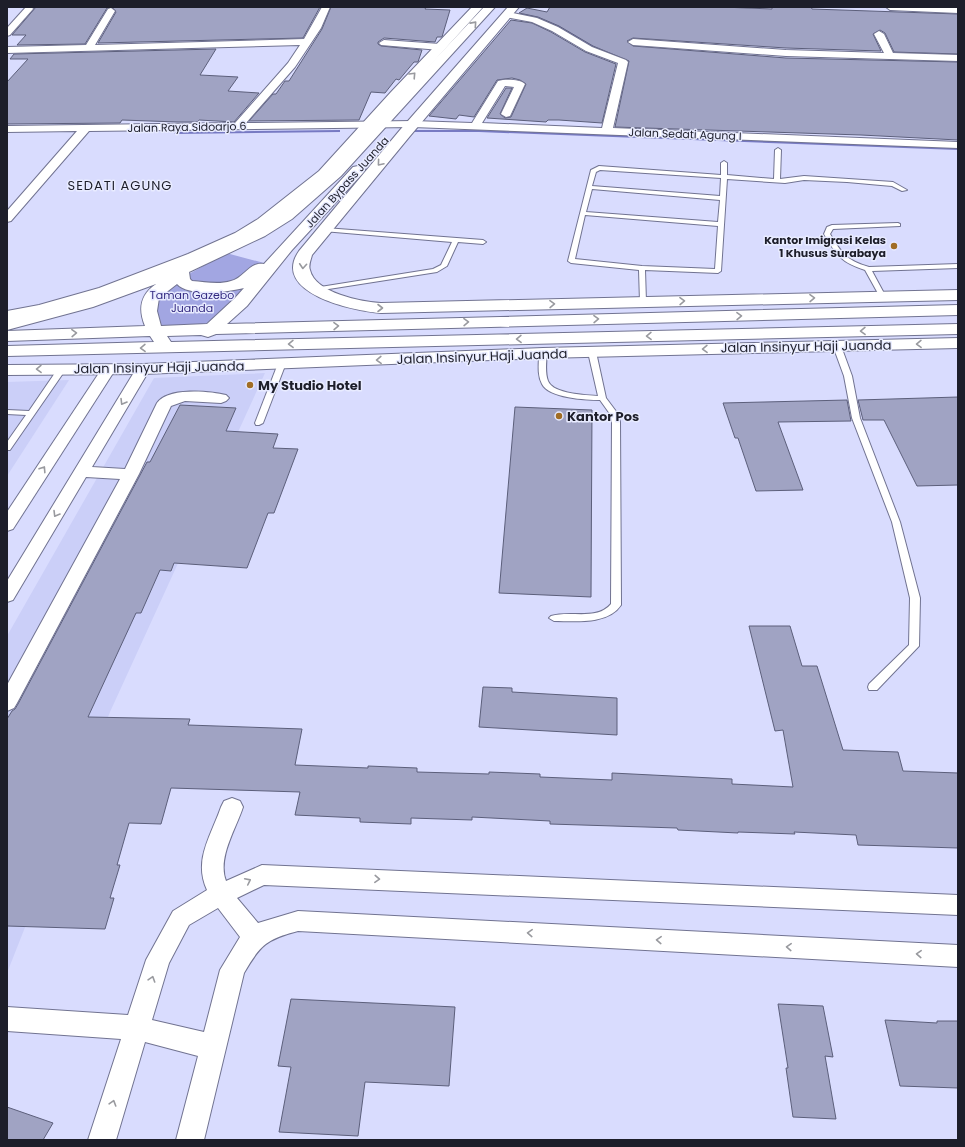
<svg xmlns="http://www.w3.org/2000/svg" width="965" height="1147" font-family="Poppins,sans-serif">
  <rect width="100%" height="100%" fill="#d9dcfe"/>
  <!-- built -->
  <g fill="#cbcff8">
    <path d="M265,373L110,712L7,973V636L154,378Z"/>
    <path d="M69,380L7,476V382Z"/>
  </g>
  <!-- green -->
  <path fill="#a2a6e2" d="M226,253L264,263L227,308L201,327L160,328L153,312L159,296L175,282Z"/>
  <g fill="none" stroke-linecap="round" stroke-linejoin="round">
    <!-- stream -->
    <g fill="#777ac3" fill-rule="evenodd">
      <path d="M339,130H340V132L176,134L174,133L176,132Z"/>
      <path d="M415,130H479L958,148V150L479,132H415Z"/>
    </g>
    <!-- canal -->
    <path fill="#777ac3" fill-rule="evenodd" d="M528,11L584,33L597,43L619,53L654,61L655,64L654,67L649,68L611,59L589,49L576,39L524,17L522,15L524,13Z"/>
  </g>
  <!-- building -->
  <g fill="#a0a3c3" stroke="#5c5f7b">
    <path d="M36,7H109L107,8L85,44L17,45L26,35H12Z"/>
    <path d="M112,7H320L303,38L98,43L116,12Z"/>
    <path d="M331,7H426L425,9L450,10L442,37H437L435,42L384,38L378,42V44L381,46L422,50L418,62H414L399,80L396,79L385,93L371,92L359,120L249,121L273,94H276L285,81H289L322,29Z"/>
    <path d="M550,7H722L772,9V7H811L812,9L958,14V54L894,52L885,33L880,30L873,34L881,51L786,48L633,38L627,41L633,46L786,58L958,62V140L861,135L615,127L629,61L593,46L559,26L538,17L519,13L527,8L547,12Z"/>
    <path d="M511,20L532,23L551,32L585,52L616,64L602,123L559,120H548L546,122L487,118L506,88H512L500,114L505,118L511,117L526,84L520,80L512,78L497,80L474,117L459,115L456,119L429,116Z"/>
    <path d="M216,49L200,75L238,77L228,91L259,93L234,122L199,120L198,122H178L122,120L120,123L7,124V82L28,59H10L14,54Z"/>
    <path d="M958,397V485L917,486L884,420H863L858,400Z"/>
    <path d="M847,400L851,421L778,422L803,490L756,491L738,438H735L723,403Z"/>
    <path d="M180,405L236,408L226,431L278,434L273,448L298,449L274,513H268L247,568L174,563L171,571L160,570L141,613H136L88,717L190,719L188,725L302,729L295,765L368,768V766L417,768V772L489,774V772L540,774V777L612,780V773L732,779V784L793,787L783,730L775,731L749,626H790L802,666H817L843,750L898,752L903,771L958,773V848L858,845L856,835L794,832L795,834L738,832V833L678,830L677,828L550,824V821L472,817V820L411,818V824L360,822V818L295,815L300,792L171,788L161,824L129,823L117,865H120L110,898H114L105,929L7,926V719L12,711L15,709L18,704L147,462H150Z"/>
    <path d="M515,407L592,410L591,597L499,593Z"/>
    <path d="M483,687L512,688V692L617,698V735L479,727Z"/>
    <path d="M291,999L455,1007L449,1086L365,1082L358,1136L279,1132L291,1067L278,1066Z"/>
    <path d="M778,1004L823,1006L833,1057L825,1056L836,1119L793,1117L786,1068H788Z"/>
    <path d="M885,1020L937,1023V1021H958V1088L900,1086Z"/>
    <path d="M7,1107L53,1123L43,1140H7Z"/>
  </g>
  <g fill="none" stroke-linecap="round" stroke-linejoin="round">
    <defs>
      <g id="lane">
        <path d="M778,148L781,150L780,179L804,176L893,182L907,190L902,191L892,186L847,182L804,180L785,183L727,179L721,271L718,273L645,270L646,302L643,304L640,302L639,270L571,263L568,261L591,170L599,166L721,175V163L724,161L727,163V175L774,179L775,150ZM600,170L721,178L720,196L592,186L596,172ZM592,189L720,200L718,222L586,212ZM585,215L718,226L715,269L642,266L575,259Z"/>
        <path d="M898,223L900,224V226L833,229L830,234C842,254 846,260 869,267L958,264V268L872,271L886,297L883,299L880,297L865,270C841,262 837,256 824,234L827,227L832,225Z"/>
        <path d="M325,228L483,240L486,242L483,244L458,242L447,266L437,272L316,291L314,290V288L433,269L441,265L452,242L323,231V229Z"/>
        <path d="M834,344H837L841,346L852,376L860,418L900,522L920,598L919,646L877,690H869L868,687L869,684L909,645L910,598L892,522L852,418L844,376L833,346Z"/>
        <path d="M589,350H592L596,352L606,398L618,414L620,422L621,605C608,625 575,621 554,621L549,618L551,616C570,610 597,621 611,604L612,422L610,414L600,400C586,400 549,398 542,384C537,375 539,363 539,353L543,351L547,353C546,362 545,373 548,381C553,394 586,395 598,396L588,352Z"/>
        <path d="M279,361H282L286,363L263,423L259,425H256L255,423Z"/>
        <path d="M59,367H65L66,369L10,450H7V442L26,415L7,414V410L29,411Z"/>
      </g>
      <g id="street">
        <path d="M26,7H32L33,9L10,35L7,36V28Z"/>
        <path d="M322,7H330L321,28L295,67L246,123L413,121L472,123L498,81C505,79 520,79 525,84L510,116L506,117L501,114L514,87L505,86L482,123L602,128L618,63L586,51L552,31L532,22L505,17L504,15L505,13L508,12L537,18L558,27L592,47L626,60L628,62L613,128L958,142V148L413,127L89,131L11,221L7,222V211L77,131L7,132V126L235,123L288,63L300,45L7,53V47L86,45L108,9L111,8L115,11L95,45L304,39Z"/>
        <path d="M886,7H958V13L890,10Z"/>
        <path d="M879,31L884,34L893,53L958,55V61L786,56L633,45L628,42L633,39L786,50L884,53L874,34Z"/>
        <path d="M384,40L440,44L445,47L440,50L381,45L379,43Z"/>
        <path d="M143,365L148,366L150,369L92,467L125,469L157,403C168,387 210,391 226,395L229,398L226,401L221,403L185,401L171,406L139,474L17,703L14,708L7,711V685L120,479L86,477L13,600L7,602V581L136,369L138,366Z"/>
        <path d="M108,366L113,367L115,370L13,529L7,531V512L103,367Z"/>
        <path d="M232,798L240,801L243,807C236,829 217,858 226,881L262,865L958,895V915L264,885L237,898L258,923L298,911L958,945V967L298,931C267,939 260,945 244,973L204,1140H176L198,1056L145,1042L116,1140H88L121,1039L7,1031V1007L128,1015L146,960L173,911L207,890C193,860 211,836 221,807L224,801ZM218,908L240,937L220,970L204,1032L152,1020L169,963L189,925Z"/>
      </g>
      <g id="secondary">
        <path d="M472,7H483L329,177L268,225L245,239L200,260L111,294L47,314L7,321V311L39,305L99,288L188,254L235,233L258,219L319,171L391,92Z"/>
        <path d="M508,7H519L410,136L312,255C311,260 308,265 310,270C315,293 362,302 381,303L958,290V300L381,313C354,311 270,293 299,251L400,130Z"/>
        <path d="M958,338V348L543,358L143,374L7,375V365L143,364L543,348Z"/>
      </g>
      <path id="highway" d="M484,7H495L341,176L292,219L265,236L189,272L190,279L192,281C205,282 219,285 231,281C244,278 250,261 264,264L353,167L358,166L363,167L365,170L363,173L292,250L247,306L227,324L958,305V315L216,334L208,337L201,335L167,336L171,342L958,324V334L7,356V346L154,342L150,336L7,341V331L145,326C138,309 140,295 156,284L93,307L7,330V320L81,299L189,261L255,230L282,213L331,170ZM177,284C189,297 228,292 244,288L235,298L207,324L161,326L157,311L159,298Z"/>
    </defs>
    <!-- lane casing -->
    <use href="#lane" stroke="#717391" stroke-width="2"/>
    <!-- street casing -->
    <use href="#street" stroke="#717391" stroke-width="2"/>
    <!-- secondary casing -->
    <use href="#secondary" stroke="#717391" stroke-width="2"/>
    <!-- highway casing -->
    <use href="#highway" stroke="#717391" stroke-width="2"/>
    <!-- lane -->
    <use href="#lane" fill="#fff" fill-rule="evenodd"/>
    <!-- street -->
    <use href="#street" fill="#fff" fill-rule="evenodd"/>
    <!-- secondary -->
    <use href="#secondary" fill="#fff" fill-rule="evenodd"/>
    <!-- highway -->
    <use href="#highway" fill="#fff" fill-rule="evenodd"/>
  </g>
  <!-- one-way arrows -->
  <defs><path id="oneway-chevron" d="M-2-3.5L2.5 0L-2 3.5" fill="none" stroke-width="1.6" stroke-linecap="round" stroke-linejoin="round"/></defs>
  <g stroke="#999a9f">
    <use href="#oneway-chevron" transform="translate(474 24) rotate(-48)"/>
    <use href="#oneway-chevron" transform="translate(413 75) rotate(-47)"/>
    <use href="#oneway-chevron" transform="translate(380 163) rotate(130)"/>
    <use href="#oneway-chevron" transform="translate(303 266) rotate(94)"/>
    <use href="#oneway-chevron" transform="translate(812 298) rotate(-1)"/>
    <use href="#oneway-chevron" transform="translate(682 301) rotate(-1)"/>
    <use href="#oneway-chevron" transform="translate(552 304) rotate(-1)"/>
    <use href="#oneway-chevron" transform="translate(380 308)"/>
    <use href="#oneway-chevron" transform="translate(739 316) rotate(-1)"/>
    <use href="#oneway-chevron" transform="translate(596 319) rotate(-1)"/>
    <use href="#oneway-chevron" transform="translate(466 322) rotate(-1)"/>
    <use href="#oneway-chevron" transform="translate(336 326) rotate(-1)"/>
    <use href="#oneway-chevron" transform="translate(863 331) rotate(179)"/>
    <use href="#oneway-chevron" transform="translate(74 333) rotate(-2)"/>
    <use href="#oneway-chevron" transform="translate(649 336) rotate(179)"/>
    <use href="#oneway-chevron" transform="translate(519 339) rotate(179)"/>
    <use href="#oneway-chevron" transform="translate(291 344) rotate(179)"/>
    <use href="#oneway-chevron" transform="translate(919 344) rotate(179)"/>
    <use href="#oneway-chevron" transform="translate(143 348) rotate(179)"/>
    <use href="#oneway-chevron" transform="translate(705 349) rotate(179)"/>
    <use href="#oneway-chevron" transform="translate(379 360) rotate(178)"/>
    <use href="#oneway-chevron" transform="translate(39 369) rotate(179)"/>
    <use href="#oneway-chevron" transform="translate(123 402) rotate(121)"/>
    <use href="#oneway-chevron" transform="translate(43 469) rotate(-57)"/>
    <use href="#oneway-chevron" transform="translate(56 514) rotate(121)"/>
    <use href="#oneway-chevron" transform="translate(377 879) rotate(3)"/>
    <use href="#oneway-chevron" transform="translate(248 881) rotate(-26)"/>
    <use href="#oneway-chevron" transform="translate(530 933) rotate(-177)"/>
    <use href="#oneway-chevron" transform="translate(659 940) rotate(-177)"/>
    <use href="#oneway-chevron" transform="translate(789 947) rotate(-177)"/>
    <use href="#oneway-chevron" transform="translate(919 954) rotate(-177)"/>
    <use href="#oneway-chevron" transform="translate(152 979) rotate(-72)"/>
    <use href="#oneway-chevron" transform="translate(113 1103) rotate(-73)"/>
  </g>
  <!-- markers -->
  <g fill="#a16d24" stroke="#e8ebff" stroke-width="1.5">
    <circle cx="894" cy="246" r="4"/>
    <circle cx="250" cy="385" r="4"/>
    <circle cx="559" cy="416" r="4"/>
  </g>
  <g text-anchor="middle" stroke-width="3" stroke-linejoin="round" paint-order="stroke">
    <!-- far-street labels -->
    <g font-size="11" fill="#1d1e2a" stroke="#e8ebff">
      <text transform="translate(187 127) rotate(-1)" y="4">Jalan Raya Sidoarjo 6</text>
      <text transform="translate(685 134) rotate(2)" y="4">Jalan Sedati Agung I</text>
      <text transform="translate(347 182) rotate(-48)" y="4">Jalan Bypass Juanda</text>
    </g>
    <!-- far-poi labels -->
    <g font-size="11" font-weight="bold" fill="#1d1e2a" stroke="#e8ebff" text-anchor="end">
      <text x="886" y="244">Kantor Imigrasi Kelas<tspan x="886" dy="13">1 Khusus Surabaya</tspan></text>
    </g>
    <!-- far-park labels -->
    <g font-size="11" fill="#332a81" stroke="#e8ebff">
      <text x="192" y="299">Taman Gazebo<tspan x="192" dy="13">Juanda</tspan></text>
    </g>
    <!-- far-quarter labels -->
    <g font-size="13" letter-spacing="1" fill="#1d1e2a" stroke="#e8ebff">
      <text x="120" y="190">SEDATI AGUNG</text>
    </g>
    <!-- street labels -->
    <g font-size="13" fill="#1d1e2a" stroke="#e8ebff">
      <text transform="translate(806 346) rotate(-1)" y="5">Jalan Insinyur Haji Juanda</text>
      <text transform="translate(482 356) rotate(-2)" y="5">Jalan Insinyur Haji Juanda</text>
      <text transform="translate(159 367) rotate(-1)" y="5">Jalan Insinyur Haji Juanda</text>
    </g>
    <!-- poi labels -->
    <g font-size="13" font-weight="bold" fill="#1d1e2a" stroke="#e8ebff" text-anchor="start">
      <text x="258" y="390">My Studio Hotel</text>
      <text x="567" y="421">Kantor Pos</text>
    </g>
  </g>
  <!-- border -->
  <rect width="965" height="1147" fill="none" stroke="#1d1e2a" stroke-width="16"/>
</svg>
